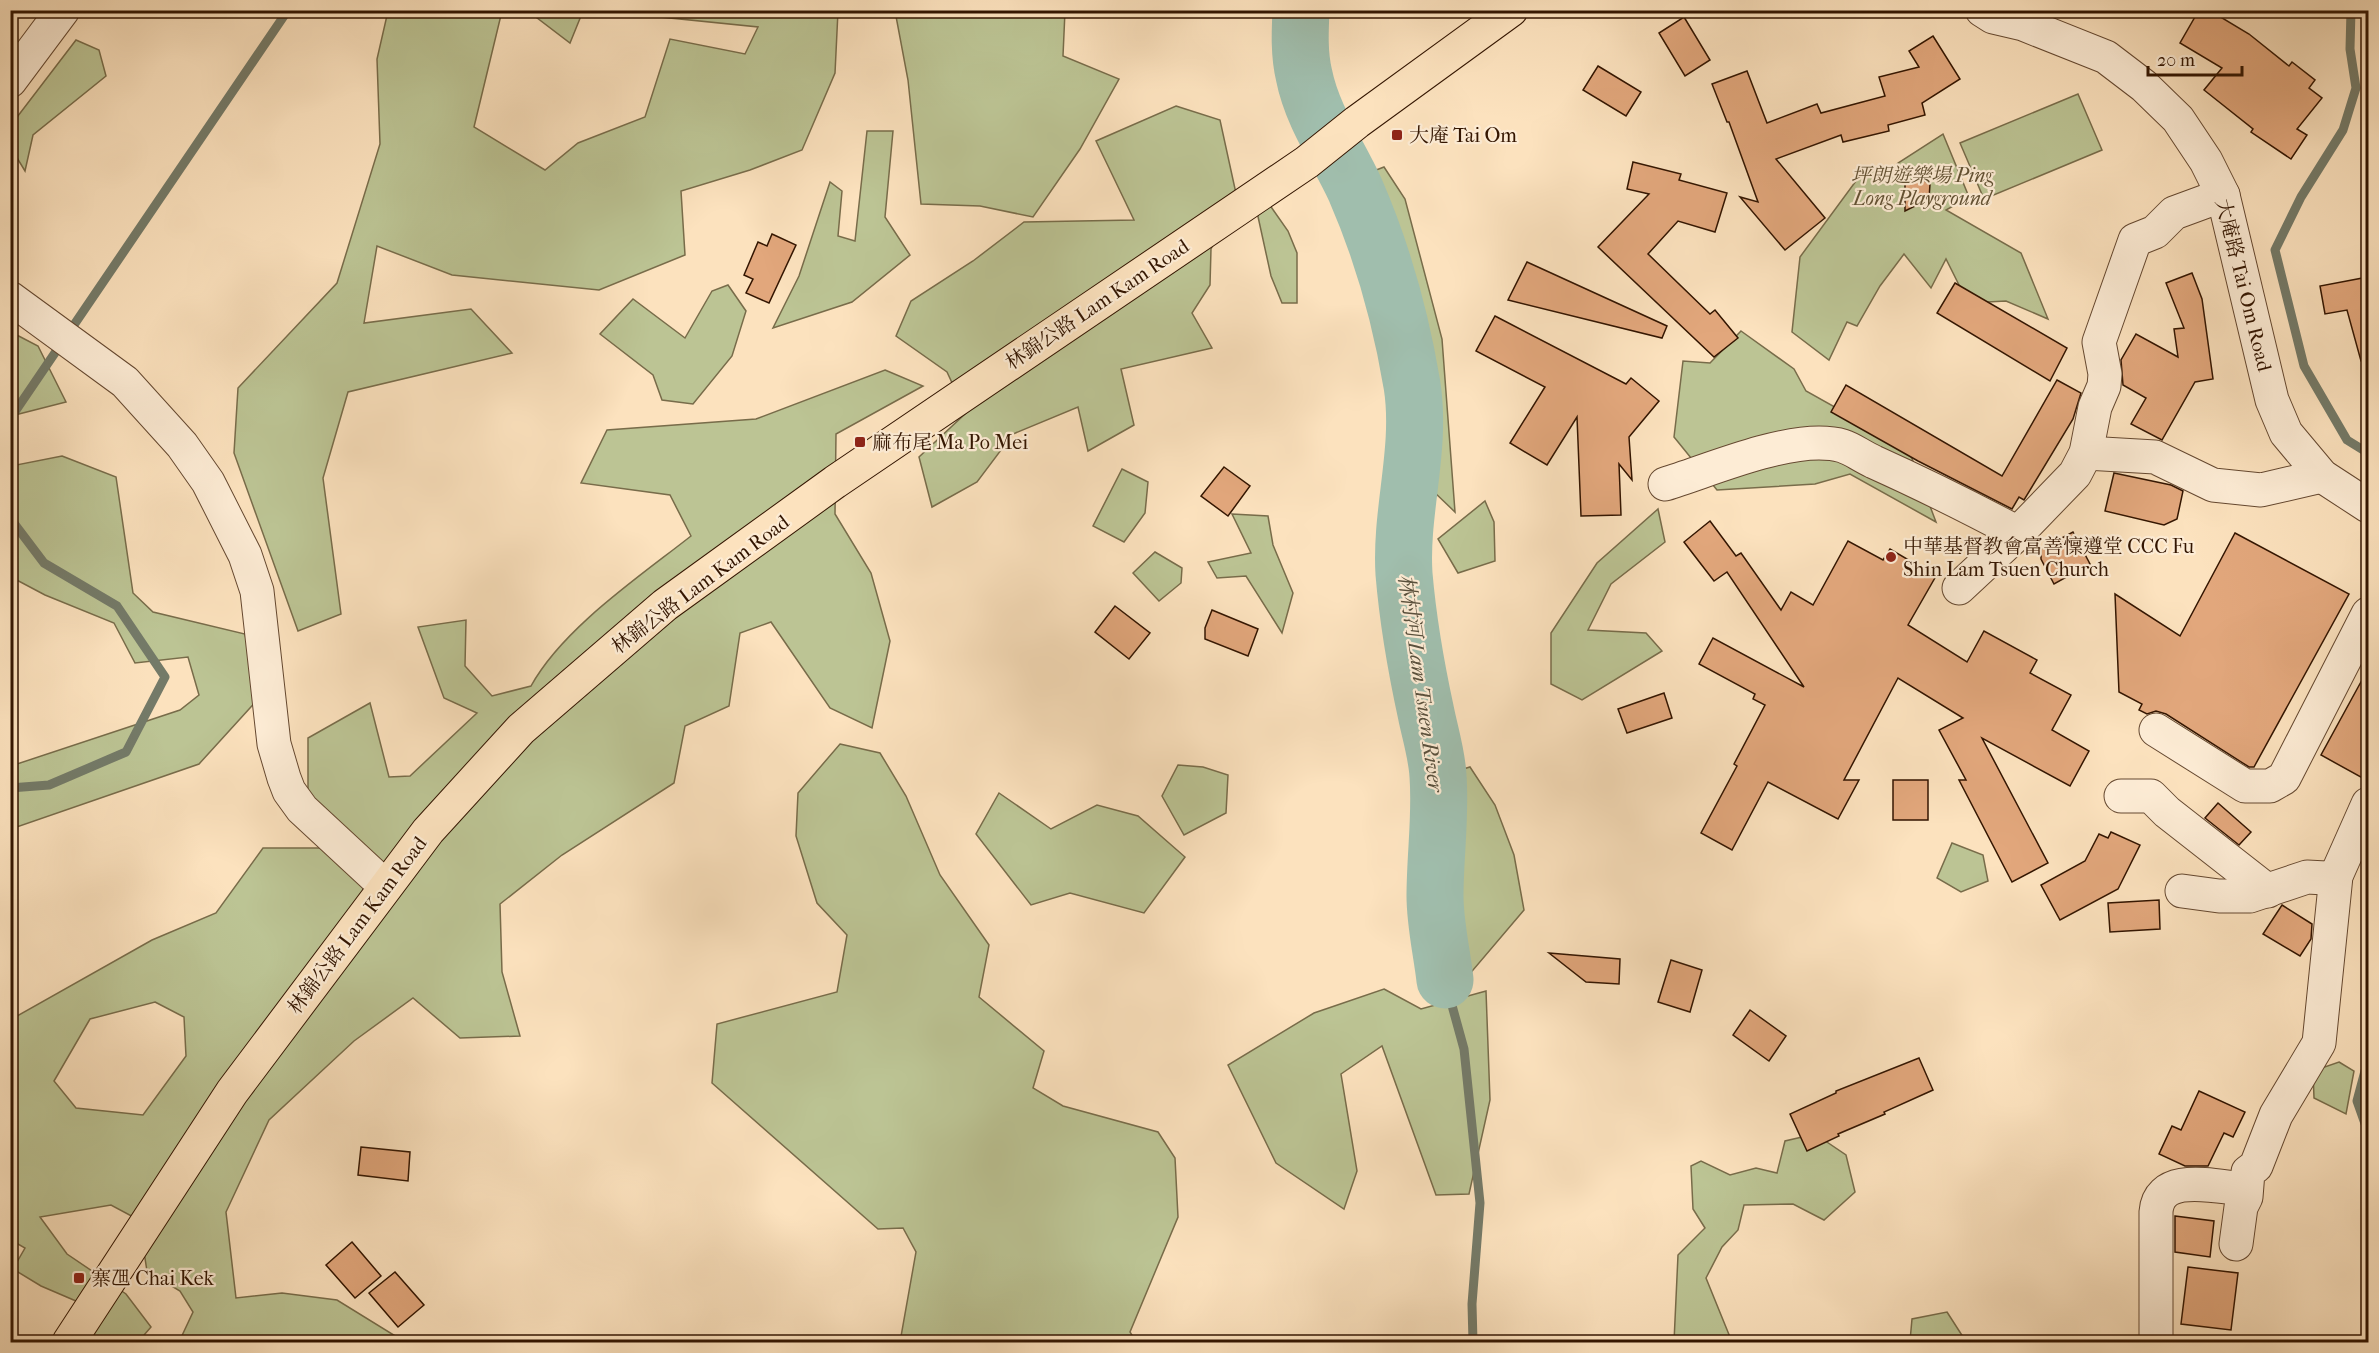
<svg xmlns="http://www.w3.org/2000/svg" width="2379" height="1353" font-family="'IM FELL French Canon','Noto Serif TC',serif">
  <rect width="100%" height="100%" fill="#fce2be"/>
  <filter id="stains"><feTurbulence type="fractalNoise" baseFrequency=".00333" numOctaves="4"/><feColorMatrix values="0 0 0 0 .2 0 0 0 0 .09 0 0 0 0 .02 0 0 0 .5 -.17"/></filter>
  <radialGradient id="worn" r=".72"><stop offset=".6" stop-color="#630" stop-opacity="0"/><stop offset="1" stop-color="#630" stop-opacity=".3"/></radialGradient>
  <!-- green -->
  <g fill="#bcc494" stroke="#786c4a" stroke-width="1.5" fill-rule="evenodd">
    <path d="M388,11H502L474,127L545,170L578,143L645,117L670,39L745,54L758,27L641,15L643,11H838L835,73L802,150L750,170L681,191L685,255L599,290L452,275L377,246L364,323L471,309L512,353L348,392L323,478L341,614L298,631L234,453L238,388L337,283L380,144L377,59Z"/>
    <path d="M528,11H583L570,43Z"/>
    <path d="M895,11H1065L1063,56L1119,79L1080,149L1033,217L980,206L921,204L908,80Z"/>
    <path d="M76,40L99,50L106,76L33,135L25,171L11,148V125Z"/>
    <path d="M2078,94L2102,150L1984,199L1960,143Z"/>
    <path d="M1176,106L1220,120L1237,198L1211,249L1210,285L1192,313L1212,348L1121,369L1134,425L1088,451L1078,407L1013,434L977,482L932,507L919,457L966,413L947,372L896,336L911,301L973,261L1024,222L1134,220L1096,141Z"/>
    <path d="M867,131H893L885,217L910,255L852,302L773,328L799,276L830,182L842,191L838,236L855,241Z"/>
    <path d="M1943,134L1969,197L1946,210L2021,253L2048,319L2006,301L1968,303L1946,259L1931,288L1904,254L1880,286L1857,326L1847,322L1829,360L1792,332L1800,257L1867,166L1886,176L1898,163Z"/>
    <path d="M1384,167L1405,199L1442,339L1455,512L1432,490L1437,423L1427,398L1397,281L1366,174Z"/>
    <path d="M1269,204L1288,231L1297,253V303H1282L1271,276L1257,212Z"/>
    <path d="M728,285L746,311L732,356L693,404L662,400L653,375L600,334L633,299L685,338L712,291Z"/>
    <path d="M1741,331L1794,369L1806,391L1908,448L1936,522L1850,474L1815,484L1717,490L1674,437L1683,361L1710,363Z"/>
    <path d="M11,332L38,346L66,402L11,416Z"/>
    <path d="M885,370L923,386L836,434L835,514L871,573L890,641L872,728L830,708L771,622L740,633L729,706L685,726L674,783L562,855L500,904L502,972L520,1036L460,1038L413,998L354,1041L269,1120L226,1212L236,1298L282,1293L337,1300L397,1337L389,1342H179L193,1312L180,1291L147,1271L139,1220L111,1205L40,1217L67,1254L126,1294L151,1327L138,1342H76L83,1304L41,1286L13,1269L25,1248L11,1240L10,1020L152,940L216,913L263,848H332L308,794V738L370,703L389,777L410,776L477,713L444,698L418,627L466,620L465,666L492,696L531,686C563,628 639,577 691,536L670,495L581,483L607,430L756,419ZM155,1002L184,1017L186,1056L143,1115L76,1108L54,1081L90,1019Z"/>
    <path d="M62,456L116,477L133,593L153,612L245,634L259,698L199,764L11,829V766L180,710L199,695L188,657L135,663L114,623L45,595L11,577V466Z"/>
    <path d="M1122,469L1148,482L1145,513L1124,542L1093,526Z"/>
    <path d="M1485,501L1494,522L1495,561L1458,573L1438,539Z"/>
    <path d="M1658,509L1665,542L1611,584L1588,630L1646,633L1662,651L1582,700L1551,684V633L1597,563Z"/>
    <path d="M1232,514L1268,516L1273,545L1293,593L1282,633L1246,576L1217,578L1208,562L1251,553Z"/>
    <path d="M1155,552L1182,568L1181,583L1159,601L1133,573Z"/>
    <path d="M840,744L880,753L906,796L940,875L989,945L979,997L1044,1051L1033,1088L1063,1106L1158,1132L1175,1158L1178,1217L1130,1332L1136,1342H900L916,1252L903,1228L878,1229L712,1083L717,1024L837,992L847,935L817,903L796,836L798,793Z"/>
    <path d="M1178,765L1203,767L1228,775L1226,813L1184,835L1162,796Z"/>
    <path d="M1470,767L1495,805L1514,855L1524,910L1468,976L1463,915L1445,832L1450,773Z"/>
    <path d="M999,793L1051,829L1097,805L1138,816L1185,857L1144,913L1070,893L1031,905L976,834Z"/>
    <path d="M1952,843L1983,855L1988,881L1961,892L1937,878Z"/>
    <path d="M1384,989L1421,1009L1486,991L1490,1100L1469,1194L1436,1195L1382,1046L1341,1074L1357,1171L1344,1209L1276,1163L1228,1065L1314,1013Z"/>
    <path d="M2339,1062L2354,1071L2346,1114L2314,1098L2313,1071Z"/>
    <path d="M1815,1134L1846,1155L1855,1192L1824,1220L1793,1204L1744,1205L1738,1230L1722,1247L1706,1278L1732,1342H1674L1678,1255L1705,1228L1693,1209L1691,1166L1701,1161L1730,1175L1756,1168L1777,1173L1785,1141Z"/>
    <path d="M1947,1312L1965,1340L1950,1342H1905L1910,1341L1912,1319Z"/>
  </g>
  <!-- water -->
  <path fill="#a0bead" stroke="#747a68" stroke-width="1.5" d="M1282,11H1319L1325,97L1320,118L1312,122H1302L1289,102Z"/>
  <g fill="none" stroke-linecap="round" stroke-linejoin="round">
    <!-- stream -->
    <g stroke="#747a68" stroke-width="9">
      <path d="M2351,10L2350,49L2356,88L2343,130L2301,197L2275,250L2304,366L2347,440L2368,453"/>
      <path d="M10,419L288,10"/>
      <path d="M10,518L44,563L117,606L165,677L126,752L49,785L10,788"/>
      <path d="M1445,980L1464,1049L1480,1203L1472,1304L1473,1342"/>
      <path d="M2368,1060L2357,1101L2368,1132"/>
    </g>
    <!-- river -->
    <path stroke="#a0bead" stroke-width="57" d="M1301,10C1300,32 1299,54 1304,75C1312,116 1338,152 1355,189C1382,251 1401,319 1412,385C1422,449 1400,511 1404,574C1408,621 1416,667 1426,713C1430,733 1437,755 1438,776C1441,816 1435,856 1435,896C1435,924 1442,953 1445,980"/>
  </g>
  <!-- building -->
  <g fill="#e2a77c" stroke="#331500" stroke-width="1.5">
    <path d="M2199,10H2209L2249,34L2289,66L2292,62L2315,80L2309,88L2322,98L2297,129L2307,135L2291,159L2251,132L2253,129L2204,90L2222,68L2180,43Z"/>
    <path d="M1684,17L1710,60L1685,76L1659,33Z"/>
    <path d="M1933,36L1960,79L1922,103L1925,115L1888,125L1889,131L1843,142L1841,135L1776,159L1825,218L1785,250L1740,197L1758,202L1729,122H1727L1712,84L1747,71L1767,123L1817,104L1821,113L1885,96L1879,77L1919,67L1909,51Z"/>
    <path d="M1598,66L1641,92L1626,116L1583,90Z"/>
    <path d="M1633,162L1681,174L1679,180L1727,193L1715,232L1678,221L1648,254L1710,314L1715,310L1738,338L1714,357L1598,247L1649,194L1627,189Z"/>
    <path d="M1918,177L1930,184L1929,199L1905,211V183Z"/>
    <path d="M772,234L796,245L769,303L746,293L753,279L744,275L758,242L767,246Z"/>
    <path d="M1527,262L1667,326L1662,338L1508,300Z"/>
    <path d="M2192,273L2202,299L2213,379L2195,382L2162,440L2131,424L2146,398L2123,385L2121,360L2136,334L2178,357L2174,329L2184,328L2166,283Z"/>
    <path d="M2368,277V360L2361,361L2347,310L2325,314L2320,286Z"/>
    <path d="M1955,283L2067,348L2050,381L1937,313Z"/>
    <path d="M1495,316L1626,384L1631,378L1659,401L1629,437L1632,480L1619,464L1621,515L1581,516L1577,417L1547,465L1510,443L1545,387L1476,351Z"/>
    <path d="M2057,380L2081,393L2073,419L2024,500L2019,497L2012,509L1918,461L1831,412L1846,385L2002,476Z"/>
    <path d="M1224,467L1250,486L1228,516L1201,496Z"/>
    <path d="M2114,473L2171,485L2183,491L2177,519L2164,525L2105,511Z"/>
    <path d="M1710,521L1736,556L1741,553L1781,610L1791,592L1813,605L1848,541L1883,560L1890,549L1936,576L1908,625L1967,662L1984,631L2037,660L2030,673L2071,695L2052,730L2089,751L2070,786L1982,738L2048,863L2012,882L1959,780H1966L1939,730L1963,718L1898,678L1844,780H1859L1838,819L1768,782L1732,850L1701,833L1737,766L1734,764L1765,705L1753,699L1755,694L1699,664L1713,638L1804,687L1727,572L1714,581L1684,542Z"/>
    <path d="M2073,532L2090,564L2054,584L2041,559V549Z"/>
    <path d="M2235,533L2349,594L2254,767H2249L2166,714L2156,711L2147,714L2139,710L2142,704L2119,692L2115,594L2180,636Z"/>
    <path d="M1115,606L1150,633L1129,659L1095,632Z"/>
    <path d="M1212,610L1258,629L1248,656L1205,639V628Z"/>
    <path d="M2368,669V781L2321,755Z"/>
    <path d="M1664,693L1672,718L1627,733L1618,709Z"/>
    <rect x="1893" y="780" width="35" height="40"/>
    <path d="M2218,803L2251,832L2239,845L2205,818Z"/>
    <path d="M2111,832L2140,845L2118,889L2060,920L2041,885L2085,861L2099,834L2108,838Z"/>
    <path d="M2159,900L2160,929L2110,932L2108,903Z"/>
    <path d="M2282,905L2312,924L2311,939L2300,956L2263,934Z"/>
    <path d="M1549,953L1620,959L1619,984L1586,982Z"/>
    <path d="M1671,960L1702,970L1690,1012L1658,1002Z"/>
    <path d="M1750,1010L1786,1036L1769,1061L1733,1035Z"/>
    <path d="M1919,1058L1933,1090L1884,1112L1885,1114L1838,1134L1839,1136L1807,1151L1790,1114L1836,1093V1091Z"/>
    <path d="M2199,1091L2245,1112L2233,1137L2224,1133L2208,1166H2185L2159,1154L2172,1126L2181,1130Z"/>
    <path d="M361,1147L410,1152L408,1181L358,1175Z"/>
    <path d="M2175,1216L2214,1221L2210,1257L2175,1252Z"/>
    <path d="M352,1242L381,1276L355,1298L326,1265Z"/>
    <path d="M2188,1267L2238,1273L2231,1330L2181,1324Z"/>
    <path d="M395,1272L424,1305L398,1327L369,1293Z"/>
  </g>
  <g fill="none" stroke-linecap="round" stroke-linejoin="round">
    <defs>
      <g id="minor">
        <path d="M1982,10L1993,17L2023,24L2106,57L2144,86L2178,119L2206,161L2223,195L2272,400L2286,433L2322,476L2368,506"/>
        <path d="M10,81L63,10"/>
        <path d="M10,298L125,382L182,445L208,482L245,555L257,591L274,744L284,778L289,791L302,809L385,886"/>
        <path d="M2086,453L2155,457L2213,485L2261,490L2322,476"/>
        <path d="M1665,484C1710,470 1773,443 1819,443C1848,443 1851,451 1874,462C1923,484 1971,508 2018,533"/>
        <path d="M1959,588L2018,533L2075,474L2086,453L2095,407L2104,386L2105,374L2099,342L2135,240L2155,232L2174,213L2223,195"/>
        <path d="M2156,730L2245,786H2270L2284,778L2368,614"/>
        <path d="M2121,796H2151L2167,812L2268,891"/>
        <path d="M2182,891L2219,896H2250L2307,877L2326,878L2336,876"/>
        <path d="M2236,1244L2241,1207L2246,1197L2248,1172L2256,1166L2276,1115L2319,1043L2336,876L2368,804"/>
        <path d="M2156,1342V1212C2159,1171 2216,1187 2245,1189"/>
      </g>
      <path id="major" d="M69,1342L232,1092L428,831L521,729L665,605L835,482L1307,162L1357,122L1511,10"/>
    </defs>
    <!-- minor casing -->
    <use href="#minor" stroke="#654830" stroke-width="35"/>
    <!-- major casing -->
    <use href="#major" stroke="#331500" stroke-width="35"/>
    <!-- minor -->
    <use href="#minor" stroke="#fdecd5" stroke-width="33"/>
    <!-- major -->
    <use href="#major" stroke="#fce2be" stroke-width="33"/>
  </g>
  <!-- markers -->
  <g fill="#8f2418" stroke="#fdecd5" stroke-width="2">
    <rect x="1391" y="129" width="12" height="12" rx="3"/>
    <rect x="854" y="436" width="12" height="12" rx="3"/>
    <circle cx="1891" cy="557" r="6"/>
    <rect x="73" y="1272" width="12" height="12" rx="3"/>
  </g>
  <g text-anchor="middle" stroke-width="4.5" stroke-linejoin="round" paint-order="stroke">
    <!-- poi labels -->
    <g font-size="20" fill="#331500" stroke="#fdecd5" text-anchor="start">
      <text x="1409" y="142">大庵 Tai Om</text>
      <text x="872" y="449">麻布尾 Ma Po Mei</text>
      <text x="1903" y="553">中華基督教會富善懍遵堂 CCC Fu<tspan x="1903" dy="23">Shin Lam Tsuen Church</tspan></text>
      <text x="91" y="1285">寨乪 Chai Kek</text>
    </g>
    <!-- park labels -->
    <g font-size="20" font-style="italic" fill="#635234" stroke="#fdecd5">
      <text x="1922" y="182">坪朗遊樂場 Ping<tspan x="1922" dy="23">Long Playground</tspan></text>
    </g>
    <!-- street labels -->
    <g font-size="20" fill="#331500" stroke="#fdecd5">
      <text transform="translate(2244 285) rotate(76)" y="7">大庵路 Tai Om Road</text>
      <text transform="translate(1097 304) rotate(-34)" y="7">林錦公路 Lam Kam Road</text>
      <text transform="translate(700 584) rotate(-37)" y="7">林錦公路 Lam Kam Road</text>
      <text transform="translate(357 925) rotate(-53)" y="7">林錦公路 Lam Kam Road</text>
    </g>
    <!-- water labels -->
    <g font-size="21" font-style="italic" fill="#59503d" stroke="#fdecd5">
      <text transform="translate(1421 683) rotate(82)" y="7">林村河 Lam Tsuen River</text>
    </g>
  </g>
  <!-- margin -->
  <rect width="2379" height="1353" fill="none" stroke="#fce2be" stroke-width="36"/>
  <rect x="12" y="12" width="2355" height="1329" fill="none" stroke="#331500" stroke-width="3"/>
  <rect x="18" y="18" width="2343" height="1317" fill="none" stroke="#331500" stroke-width="1.5"/>
  <!-- scale -->
  <path d="M2148 66v9h94v-9" fill="none" stroke="#331500" stroke-width="3"/>
  <text x="2157" y="66" font-size="18" fill="#331500" stroke="#fdecd5" stroke-width="4.5" paint-order="stroke">20 m</text>
  <rect width="100%" height="100%" filter="url(#stains)"/>
  <rect width="100%" height="100%" fill="url(#worn)"/>
</svg>
